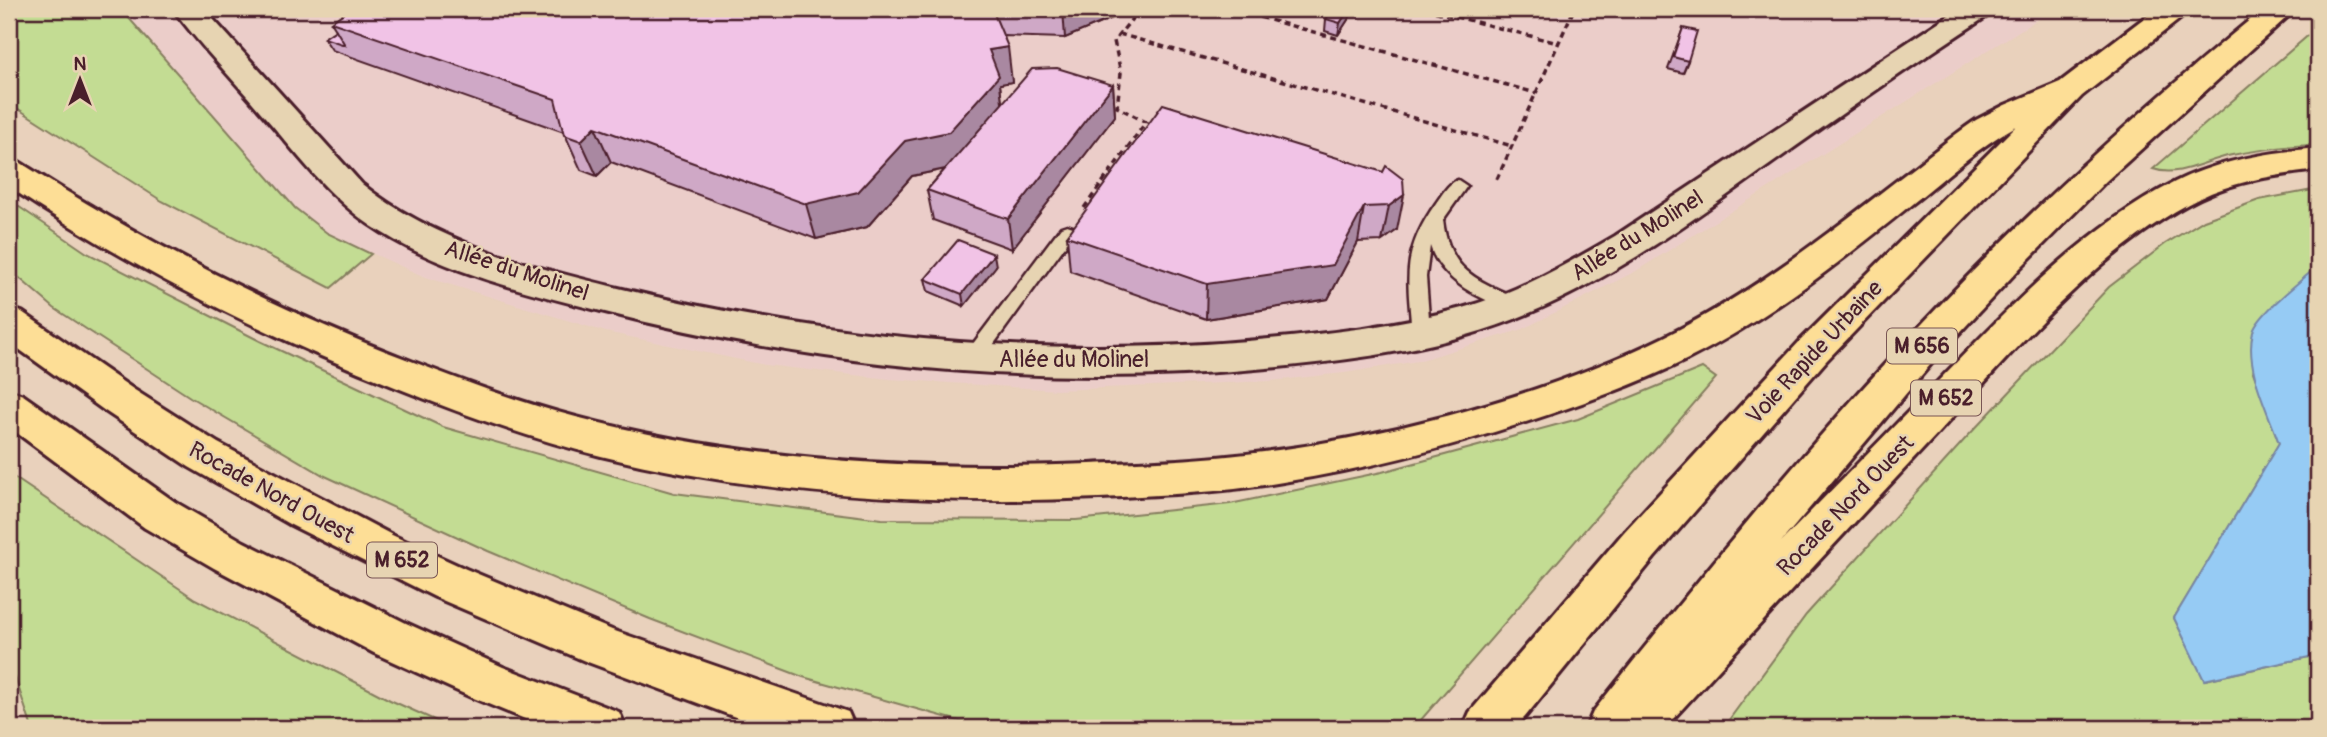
<svg xmlns="http://www.w3.org/2000/svg" width="2327" height="737" font-family="Pangolin,sans-serif">
  <rect width="100%" height="100%" fill="#e9d1bc"/>
  <filter id="ink" filterUnits="userSpaceOnUse"><feTurbulence type="fractalNoise" baseFrequency=".0143" numOctaves="2"/><feDisplacementMap in="SourceGraphic" scale="14" xChannelSelector="R" yChannelSelector="G"/><feConvolveMatrix kernelMatrix="1 2 1 2 8 2 1 2 1" color-interpolation-filters="sRGB"/></filter>
  <g filter="url(#ink)">
    <!-- built -->
    <path fill="#ebcdc9" d="M121,9H2054L1636,271L1523,329L1418,361L1344,373L1270,381L1057,390L889,379L765,365L606,332L425,277L327,233L295,208Z"/>
    <!-- green -->
    <g fill="#c3dc93" stroke="#867e5f" stroke-width="2">
      <path d="M9,9H121L295,208L327,233L371,254L331,288L162,201L9,103Z"/>
      <path d="M2318,27V145C2289,145 2260,150 2232,155C2206,160 2179,178 2153,169Z"/>
      <path d="M2318,189V266L2272,307L2253,372L2279,443L2174,618L2205,680L2318,655V728H1723L1806,615L1966,438L2109,287L2165,244L2204,220L2259,200Z"/>
      <path d="M9,200L87,253L260,341L443,427L674,493L882,519L1076,520L1230,504L1382,472L1578,419L1702,368L1716,378L1414,728H984L803,677L650,619L488,551L323,475L190,397L54,308L9,269Z"/>
      <path d="M9,474L195,599L390,700L452,728H32L9,659Z"/>
    </g>
    <!-- water -->
    <path fill="#96cbf4" stroke="#7886a4" stroke-width="2" d="M2318,266V655L2204,680L2174,618L2279,443C2268,411 2244,367 2253,332C2258,314 2303,279 2318,266Z"/>
    <g fill="none" stroke-linecap="round" stroke-linejoin="round">
      <defs>
        <g id="service">
          <path d="M1458,180L1467,186L1443,220C1448,263 1468,277 1506,293C1513,296 1520,297 1524,304L1522,309L1515,311C1481,300 1442,282 1430,246L1426,277L1430,332L1428,337H1414L1412,332C1407,276 1402,251 1436,203C1442,195 1448,183 1458,180Z"/>
          <path d="M1067,225L1073,227L1076,231L1073,235L980,363L973,365L966,363L963,358L966,353L1061,227Z"/>
        </g>
        <path id="tertiary" d="M173,9H204L362,184C435,242 525,265 614,287C828,339 1049,360 1269,339C1333,333 1399,325 1462,308C1517,293 1567,264 1615,236L1958,9H1993L1989,15C1911,65 1836,118 1761,171C1687,224 1612,279 1527,314C1449,347 1362,359 1278,367C1050,390 823,368 601,311C527,292 446,273 381,232C331,202 297,153 259,110C231,77 199,44 173,9Z"/>
        <g id="trunk">
          <path d="M2156,9H2189L2185,15L2082,96L1826,361L1654,558L1516,728H1463L1470,712L1624,532L1800,341L2016,126C1978,147 1946,177 1912,204C1841,261 1770,318 1688,359C1636,385 1581,404 1526,422C1446,448 1366,469 1283,482C1222,493 1161,495 1099,498C932,505 764,496 601,456C531,439 462,414 395,387C259,333 130,267 9,187V160L21,163C143,241 271,307 406,359C462,381 518,402 576,417C743,461 918,471 1090,464C1132,462 1175,461 1217,457C1361,444 1533,401 1664,337C1750,295 1825,236 1900,178C1926,159 1949,138 1976,120L2005,105L2060,82Z"/>
          <path d="M2263,9H2296L2106,181L2020,268L1936,358L1781,542C1835,486 1890,431 1944,375C2014,303 2085,228 2175,182C2218,160 2271,152 2318,148V170C2278,175 2237,180 2200,198C2100,247 2013,352 1938,433C1849,528 1760,624 1672,720L1655,726L1643,722L1638,728H1586L1593,712C1720,552 1850,393 1995,249C2081,164 2170,85 2263,9Z"/>
          <path d="M9,308L22,312L133,389L218,443L392,535L466,569L612,630L848,712L855,728H765L585,661L435,597L289,524L189,467L105,411L9,342Z"/>
          <path d="M9,390L23,395L175,502L244,542L406,623L503,667L619,712L626,728H547L471,697L374,653L214,568L145,528L9,427Z"/>
        </g>
      </defs>
      <!-- service casing -->
      <use href="#service" stroke="#4a1f2b" stroke-width="5"/>
      <!-- tertiary casing -->
      <use href="#tertiary" stroke="#4a1f2b" stroke-width="6"/>
      <!-- trunk casing -->
      <use href="#trunk" stroke="#4a1f2b" stroke-width="6"/>
      <!-- path -->
      <g stroke="#4a1f2b" stroke-width="3.5" stroke-dasharray="6 4.5" stroke-linecap="butt">
        <path d="M1230,9L1536,93"/>
        <path d="M1425,9L1558,43"/>
        <path d="M1119,34L1512,146"/>
        <path d="M1497,179L1574,9"/>
        <path d="M1084,208L1146,122L1117,107L1121,73L1114,41L1140,9"/>
      </g>
      <!-- service -->
      <use href="#service" fill="#e7d4b2" fill-rule="evenodd"/>
      <!-- tertiary -->
      <use href="#tertiary" fill="#e7d4b2" fill-rule="evenodd"/>
      <!-- trunk -->
      <use href="#trunk" fill="#fdde96" fill-rule="evenodd"/>
    </g>
    <!-- wall -->
    <g fill="#cfa8c6" stroke="#4a1f2b" stroke-width="2">
      <path d="M350,9H1122L1115,17L1065,38L1004,36L1012,82L1000,84L1002,103L1113,85L1115,116L1012,249L933,220L927,190L945,169L912,176L867,227L816,239L611,162L597,176L581,170L564,132L332,50L324,38L336,30L331,22Z"/>
      <path d="M1355,9L1338,35L1325,31L1326,19Z"/>
      <path d="M1683,28L1688,61L1683,73L1668,69Z"/>
      <path d="M1383,172L1397,230L1382,241L1358,242L1328,299L1206,319L1070,271L1067,236Z"/>
      <path d="M996,266L964,306L928,291L925,279Z"/>
    </g>
    <!-- shaded-wall -->
    <g fill="#a988a1" stroke="#4a1f2b" stroke-width="2">
      <path d="M1063,9H1122L1115,17L1065,38Z"/>
      <path d="M1349,9H1355L1338,35L1340,23Z"/>
      <path d="M1008,47L1012,82L1000,84L1003,111L955,167L912,176L867,227L816,239L806,204L905,141L989,50Z"/>
      <path d="M1113,85L1115,116L1012,249L1008,219Z"/>
      <path d="M595,127L611,162L597,176L581,141Z"/>
      <path d="M1404,195L1397,230L1382,241L1389,206Z"/>
      <path d="M1364,207L1358,242L1328,299L1206,319L1207,284Z"/>
      <path d="M994,254L996,266L964,306L962,294Z"/>
    </g>
    <!-- building -->
    <g fill="#f1c3e6" stroke="#4a1f2b" stroke-width="2">
      <path d="M350,9H992L1008,47L989,50L999,76L949,132L905,141L858,192L806,204L595,127L581,141L564,135L555,99L331,22Z"/>
      <path d="M1333,9H1349L1340,23L1326,19Z"/>
      <path d="M1683,28L1697,31L1688,61L1673,57Z"/>
      <path d="M336,30L345,45L324,38Z"/>
      <path d="M1057,68L1113,85L1008,219L927,190L1032,69Z"/>
      <path d="M1163,104L1383,172L1386,166L1403,179L1404,195L1389,206L1364,207L1333,265L1207,284L1067,236Z"/>
      <path d="M958,240L994,254L962,294L925,279Z"/>
    </g>
  </g>
  <g text-anchor="middle" stroke-width="5" stroke-linejoin="round" paint-order="stroke">
    <!-- shield labels -->
    <g fill="#e7d4b2" stroke="#795554" stroke-width="2">
      <rect x="1887" y="328.5" width="70" height="35" rx="5"/>
      <rect x="1911" y="380.5" width="70" height="35" rx="5"/>
      <rect x="367" y="542.5" width="70" height="35" rx="5"/>
    </g>
    <g font-size="21" font-weight="bold" fill="#4a1f2b">
      <text x="1922" y="353">M 656</text>
      <text x="1946" y="405">M 652</text>
      <text x="402" y="567">M 652</text>
    </g>
    <!-- street labels -->
    <g font-size="23" fill="#4a1f2b" stroke="#e7d4b2">
      <text transform="translate(1637 235) rotate(-32)" y="8">Allée du Molinel</text>
      <text transform="translate(517 270) rotate(18)" y="8">Allée du Molinel</text>
      <text transform="translate(1814 352) rotate(-47)" y="8">Voie Rapide Urbaine</text>
      <text x="1074" y="367">Allée du Molinel</text>
      <text transform="translate(272 492) rotate(29)" y="8">Rocade Nord Ouest</text>
      <text transform="translate(1845 505) rotate(-46)" y="8">Rocade Nord Ouest</text>
    </g>
  </g>
  <!-- margin -->
  <rect width="2327" height="737" fill="none" stroke="#e7d4b2" stroke-width="35"/>
  <rect x="18" y="18" width="2292" height="702" fill="none" stroke="#4a1f2b" stroke-width="2.5" filter="url(#ink)"/>
  <!-- north arrow -->
  <g transform="translate(80 80)" stroke="#e7d4b2" stroke-width="5" paint-order="stroke">
  <path d="M0-5L12 26L0 18L-12 26Z" fill="#4a1f2b"/>
  <text y="-10" font-size="19" font-weight="bold" text-anchor="middle" fill="#4a1f2b">N</text>
  </g>
</svg>
